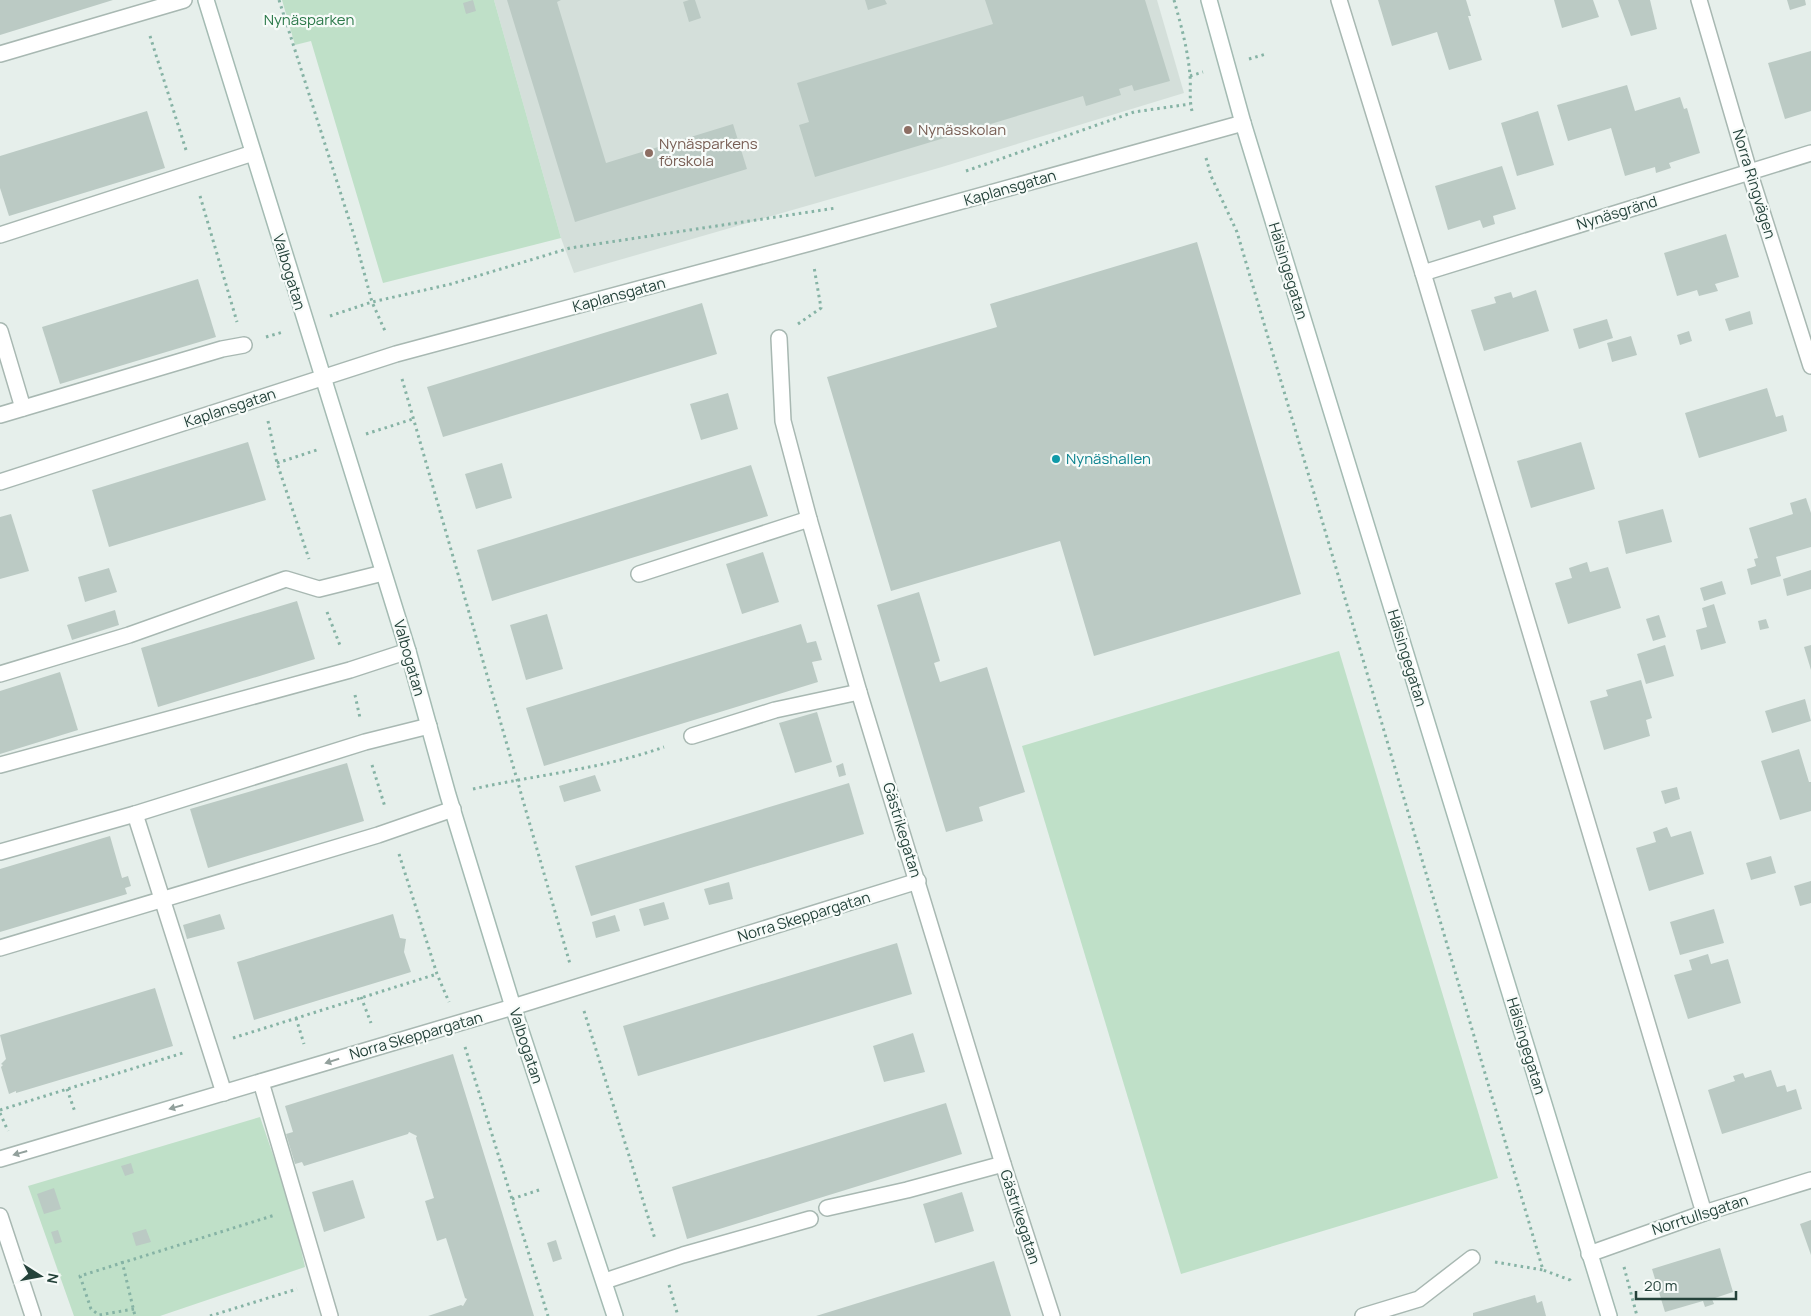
<svg xmlns="http://www.w3.org/2000/svg" width="1811" height="1316" font-family="Manrope,sans-serif">
  <rect width="100%" height="100%" fill="#e6efeb"/>
  <!-- built -->
  <path fill="#d4dfda" d="M494,0H1157L1184,93L942,167L574,273L561,238Z"/>
  <!-- green -->
  <g fill="#bfe0c8">
    <path d="M282,0H494L561,238L383,283L311,41L295,45Z"/>
    <path d="M1339,651L1498,1178L1181,1274L1022,746Z"/>
    <path d="M260,1117L292,1210L305,1267L160,1316H74L28,1186Z"/>
  </g>
  <!-- building -->
  <g fill="#bbcac4">
    <path d="M0,0H113L0,35Z"/>
    <path d="M473,0L476,11L466,14L463,3Z"/>
    <path d="M507,0H561L557,2L606,163L733,124L747,169L575,222Z"/>
    <path d="M689,0H695L701,18L689,22L683,2Z"/>
    <path d="M865,0H885L887,4L868,10Z"/>
    <path d="M985,0H1145L1170,81L1134,91L1132,85L1119,89L1121,95L1086,106L1083,96L815,177L799,125L809,122L797,83L993,24Z"/>
    <path d="M1378,0H1466L1471,16H1468L1482,60L1449,70L1437,32L1392,46Z"/>
    <path d="M1554,0H1593L1599,17L1562,28Z"/>
    <path d="M1618,0H1650L1657,29L1631,36Z"/>
    <path d="M1787,0H1805L1806,5L1790,10Z"/>
    <path d="M1811,51V111L1785,119L1768,63Z"/>
    <path d="M1627,85L1635,111L1680,97L1684,109L1687,108L1700,153L1669,163L1671,168L1656,173L1655,167L1625,176L1611,128L1568,141L1557,105Z"/>
    <path d="M147,111L165,168L9,216L0,188V156Z"/>
    <path d="M1538,111L1554,165L1517,176L1501,123Z"/>
    <path d="M1502,166L1516,209L1493,216L1495,224L1483,228L1480,220L1448,230L1435,186Z"/>
    <path d="M1726,234L1739,277L1715,284L1718,291L1699,296L1697,290L1677,296L1664,253Z"/>
    <path d="M1197,242L1301,594L1094,656L1060,541L891,591L827,377L997,327L990,304Z"/>
    <path d="M198,279L216,337L60,384L42,327Z"/>
    <path d="M1536,290L1549,331L1484,351L1471,310L1496,303L1494,297L1511,292L1513,298Z"/>
    <path d="M702,303L717,354L443,437L427,387Z"/>
    <path d="M1750,311L1753,324L1729,331L1725,319Z"/>
    <path d="M1607,319L1613,338L1579,349L1573,329Z"/>
    <path d="M1689,331L1692,341L1680,345L1677,335Z"/>
    <path d="M1631,336L1637,355L1612,362L1607,343Z"/>
    <path d="M1767,388L1776,417L1783,415L1787,431L1699,458L1685,413Z"/>
    <path d="M728,393L738,429L701,440L690,404Z"/>
    <path d="M248,442L266,500L109,547L92,490Z"/>
    <path d="M1581,442L1595,489L1531,508L1517,461Z"/>
    <path d="M502,463L512,498L476,509L465,474Z"/>
    <path d="M751,465L768,516L492,601L477,550Z"/>
    <path d="M1806,498L1811,513V547L1776,557L1781,576L1751,585L1747,569L1756,566L1754,559L1758,558L1749,528L1793,514L1790,503Z"/>
    <path d="M1663,509L1672,542L1626,554L1618,521Z"/>
    <path d="M11,514L29,571L0,579V517Z"/>
    <path d="M763,552L779,602L742,614L726,564Z"/>
    <path d="M1587,562L1590,572L1608,567L1621,608L1568,624L1555,583L1572,578L1569,568Z"/>
    <path d="M109,568L117,592L85,602L78,577Z"/>
    <path d="M1811,570V589L1787,596L1783,579Z"/>
    <path d="M1722,581L1726,594L1704,601L1700,588Z"/>
    <path d="M919,592L940,661L934,663L940,682L987,667L1025,792L979,807L983,821L946,832L877,605Z"/>
    <path d="M297,601L315,659L158,707L141,648Z"/>
    <path d="M1714,604L1726,643L1701,650L1696,630L1707,627L1702,608Z"/>
    <path d="M115,610L119,625L72,640L67,625Z"/>
    <path d="M547,614L563,669L526,680L510,625Z"/>
    <path d="M1659,615L1666,637L1653,641L1646,619Z"/>
    <path d="M1766,619L1769,628L1760,630L1758,621Z"/>
    <path d="M801,624L807,643L816,641L822,660L812,662L818,682L544,766L526,708Z"/>
    <path d="M1665,645L1674,676L1646,684L1637,654Z"/>
    <path d="M1811,645V670L1804,647Z"/>
    <path d="M60,672L78,730L0,754V691Z"/>
    <path d="M1641,680L1652,718L1646,720L1650,736L1604,750L1590,701L1608,696L1606,690Z"/>
    <path d="M1805,699L1811,721L1772,733L1765,711Z"/>
    <path d="M817,712L832,762L795,773L779,723Z"/>
    <path d="M1799,749L1809,782H1811V811L1780,820L1761,761Z"/>
    <path d="M347,763L364,821L208,868L190,809Z"/>
    <path d="M843,763L846,775L839,777L836,766Z"/>
    <path d="M595,775L601,791L564,802L559,786Z"/>
    <path d="M849,783L864,834L591,916L575,866Z"/>
    <path d="M1677,787L1680,799L1665,804L1661,791Z"/>
    <path d="M1667,827L1671,837L1691,831L1704,874L1649,891L1636,848L1656,842L1653,832Z"/>
    <path d="M110,836L122,878L128,876L131,886L125,888L127,894L0,932V869Z"/>
    <path d="M1771,856L1776,873L1751,880L1746,863Z"/>
    <path d="M1811,881V903L1800,906L1794,886Z"/>
    <path d="M729,882L733,899L709,905L704,889Z"/>
    <path d="M664,902L669,919L644,926L639,909Z"/>
    <path d="M1714,909L1724,943L1680,955L1670,922Z"/>
    <path d="M220,914L225,929L187,939L183,925Z"/>
    <path d="M393,914L400,938L406,939L404,952L411,972L254,1020L237,962Z"/>
    <path d="M615,915L620,931L596,938L592,922Z"/>
    <path d="M897,943L912,994L638,1076L623,1026Z"/>
    <path d="M1708,954L1711,964L1728,959L1741,1003L1688,1019L1674,975L1692,970L1689,960Z"/>
    <path d="M155,988L173,1046L16,1093V1091L9,1094L1,1067L3,1065L1,1064L6,1059L0,1035Z"/>
    <path d="M913,1033L925,1072L884,1082L873,1046Z"/>
    <path d="M453,1054L534,1316H428L461,1305L463,1306L467,1299L465,1298L446,1238L437,1241L425,1201L434,1198L416,1138L417,1136L409,1132L408,1134L304,1166L302,1162L295,1164L286,1134L293,1132L285,1106Z"/>
    <path d="M1771,1070L1777,1087L1785,1085L1787,1092L1796,1089L1802,1109L1722,1134L1708,1090L1735,1081L1733,1076L1743,1073L1745,1078Z"/>
    <path d="M946,1103L962,1154L687,1239L672,1187Z"/>
    <path d="M131,1163L134,1173L125,1176L121,1166Z"/>
    <path d="M353,1180L365,1218L324,1232L312,1192Z"/>
    <path d="M54,1188L61,1209L44,1214L37,1194Z"/>
    <path d="M962,1192L974,1231L935,1243L923,1204Z"/>
    <path d="M1811,1220V1255L1800,1224Z"/>
    <path d="M146,1229L151,1242L136,1246L132,1233Z"/>
    <path d="M58,1230L62,1242L55,1244L51,1232Z"/>
    <path d="M556,1240L562,1259L553,1262L547,1243Z"/>
    <path d="M1720,1248L1733,1292L1712,1299L1714,1304L1705,1307L1703,1301L1665,1312L1652,1269Z"/>
    <path d="M994,1261L1011,1316H816Z"/>
    <path d="M1535,1295L1537,1303L1542,1301L1546,1316H1473V1313Z"/>
  </g>
  <g fill="none" stroke-linecap="round" stroke-linejoin="round">
    <defs>
      <g id="lane">
        <path d="M0,54L184,0"/>
        <path d="M0,235L253,153"/>
        <path d="M0,331L23,408"/>
        <path d="M0,415L222,349L244,345"/>
        <path d="M0,674L129,635L286,579L319,589L383,573"/>
        <path d="M0,765L350,670L408,651"/>
        <path d="M135,814L224,1093"/>
        <path d="M0,852L135,814L365,742L429,726"/>
        <path d="M0,948L378,835L453,809"/>
        <path d="M261,1082L330,1316"/>
      </g>
      <g id="street">
        <path d="M1339,0L1423,273L1704,1213"/>
        <path d="M1699,0L1749,171L1811,366"/>
        <path d="M1423,273L1811,153"/>
        <path d="M779,338L783,421L809,519L859,692L1003,1164L1052,1316"/>
        <path d="M0,482L396,354L810,243L1243,123"/>
        <path d="M639,574L809,519"/>
        <path d="M692,736L775,710L859,692"/>
        <path d="M0,1159L513,1007L918,881"/>
        <path d="M827,1208L907,1190L1003,1164"/>
        <path d="M0,1216L33,1316"/>
        <path d="M1589,1254L1704,1213L1811,1180"/>
        <path d="M605,1281L683,1255L810,1219"/>
        <path d="M1363,1316L1419,1299L1472,1258"/>
      </g>
      <g id="secondary">
        <path d="M206,0L408,651L448,795L513,1007L615,1316"/>
        <path d="M1209,0L1243,123L1609,1316"/>
      </g>
    </defs>
    <!-- lane casing -->
    <use href="#lane" stroke="#a8b8b2" stroke-width="18"/>
    <!-- street casing -->
    <use href="#street" stroke="#a8b8b2" stroke-width="18"/>
    <!-- secondary casing -->
    <use href="#secondary" stroke="#a4bbb3" stroke-width="18"/>
    <!-- path -->
    <g stroke="#86b3a5" stroke-width="3" stroke-dasharray="2.5 4" stroke-linecap="butt">
      <path d="M279,0L354,235L372,302L385,331"/>
      <path d="M1174,0C1181,25 1188,50 1190,76C1191,88 1189,99 1192,111"/>
      <path d="M150,36L186,150"/>
      <path d="M1249,59L1266,54"/>
      <path d="M1190,76L1203,72"/>
      <path d="M1206,158L1211,176L1237,232L1543,1270L1570,1280L1571,1282"/>
      <path d="M966,171L1134,112L1190,104"/>
      <path d="M200,196L237,322"/>
      <path d="M330,316L372,302L451,284L570,248L836,208"/>
      <path d="M798,324L821,308L814,267"/>
      <path d="M266,337L283,332"/>
      <path d="M402,379L570,964"/>
      <path d="M268,421L277,463L309,559"/>
      <path d="M366,434L413,419"/>
      <path d="M277,463L320,449"/>
      <path d="M327,612L341,648"/>
      <path d="M355,695L360,718"/>
      <path d="M372,765L385,807"/>
      <path d="M473,789C536,775 602,769 664,747"/>
      <path d="M399,854L437,974L449,1002"/>
      <path d="M361,997L371,1023"/>
      <path d="M584,1011L655,1239"/>
      <path d="M296,1018L304,1044"/>
      <path d="M233,1038L437,974"/>
      <path d="M465,1047L548,1316"/>
      <path d="M67,1089L75,1112"/>
      <path d="M0,1110L186,1052"/>
      <path d="M0,1113L8,1131"/>
      <path d="M512,1199L542,1189"/>
      <path d="M122,1261L135,1316"/>
      <path d="M1495,1262L1543,1270"/>
      <path d="M1624,1267L1637,1316"/>
      <path d="M669,1285L678,1316"/>
      <path d="M134,1309L99,1315L91,1309L80,1276L275,1215"/>
      <path d="M210,1316L297,1289"/>
    </g>
    <!-- lane -->
    <use href="#lane" stroke="#fff" stroke-width="15"/>
    <!-- street -->
    <use href="#street" stroke="#fff" stroke-width="15"/>
    <!-- secondary -->
    <use href="#secondary" stroke="#fff" stroke-width="15"/>
  </g>
  <!-- one-way arrows -->
  <defs><path id="oneway-solid" d="M-6-.8H1V-3.2L6.5 0L1 3.2V.8H-6Z" transform="scale(1.25)"/></defs>
  <g fill="#92a09c">
    <use href="#oneway-solid" transform="translate(332 1061) rotate(163)"/>
    <use href="#oneway-solid" transform="translate(176 1107) rotate(164)"/>
    <use href="#oneway-solid" transform="translate(20 1153) rotate(164)"/>
  </g>
  <!-- markers -->
  <g fill="#8d6e63" stroke="#f7fbf9" stroke-width="2">
    <circle cx="908" cy="130" r="5"/>
    <circle cx="649" cy="153" r="5"/>
  </g>
  <circle fill="#0f9aa8" stroke="#f7fbf9" stroke-width="2" cx="1056" cy="459" r="5"/>
  <g text-anchor="middle" stroke-width="4.5" stroke-linejoin="round" paint-order="stroke">
    <!-- park labels -->
    <g font-size="15" fill="#2d7a4b" stroke="#f7fbf9">
      <text x="309" y="25">Nynäsparken</text>
    </g>
    <!-- education labels -->
    <g font-size="15" fill="#785e54" stroke="#f7fbf9" text-anchor="start">
      <text x="918" y="135">Nynässkolan</text>
      <text x="659" y="149">Nynäsparkens<tspan x="659" dy="17">förskola</tspan></text>
    </g>
    <!-- street labels -->
    <g font-size="15" fill="#24423a" stroke="#f7fbf9">
      <text transform="translate(1754 184) rotate(73)" y="5">Norra Ringvägen</text>
      <text transform="translate(1010 188) rotate(-16)" y="5">Kaplansgatan</text>
      <text transform="translate(1617 213) rotate(-17)" y="5">Nynäsgränd</text>
      <text transform="translate(1288 271) rotate(73)" y="5">Hälsingegatan</text>
      <text transform="translate(289 272) rotate(73)" y="5">Valbogatan</text>
      <text transform="translate(619 295) rotate(-15)" y="5">Kaplansgatan</text>
      <text transform="translate(230 408) rotate(-18)" y="5">Kaplansgatan</text>
      <text transform="translate(409 658) rotate(74)" y="5">Valbogatan</text>
      <text transform="translate(1407 658) rotate(73)" y="5">Hälsingegatan</text>
      <text transform="translate(902 830) rotate(73)" y="5">Gästrikegatan</text>
      <text transform="translate(804 917) rotate(-17)" y="5">Norra Skeppargatan</text>
      <text transform="translate(416 1036) rotate(-16)" y="5">Norra Skeppargatan</text>
      <text transform="translate(526 1046) rotate(72)" y="5">Valbogatan</text>
      <text transform="translate(1526 1046) rotate(73)" y="5">Hälsingegatan</text>
      <text transform="translate(1700 1215) rotate(-18)" y="5">Norrtullsgatan</text>
      <text transform="translate(1020 1217) rotate(72)" y="5">Gästrikegatan</text>
    </g>
    <!-- culture labels -->
    <g font-size="15" fill="#0d838f" stroke="#f7fbf9" text-anchor="start">
      <text x="1066" y="464">Nynäshallen</text>
    </g>
  </g>
  <!-- north arrow -->
  <g transform="translate(40 1276) rotate(101)" stroke="#f7fbf9" stroke-width="4" paint-order="stroke">
  <path d="M0-4L9 19L0 12L-9 19Z" fill="#24423a"/>
  <text y="-8" font-size="14" font-weight="bold" text-anchor="middle" fill="#24423a">N</text>
  </g>
  <!-- scale -->
  <path d="M1636 1291v8h100v-8" fill="none" stroke="#24423a" stroke-width="2.5"/>
  <text x="1644" y="1291" font-size="15" fill="#24423a" stroke="#f7fbf9" stroke-width="4" paint-order="stroke">20 m</text>
</svg>
